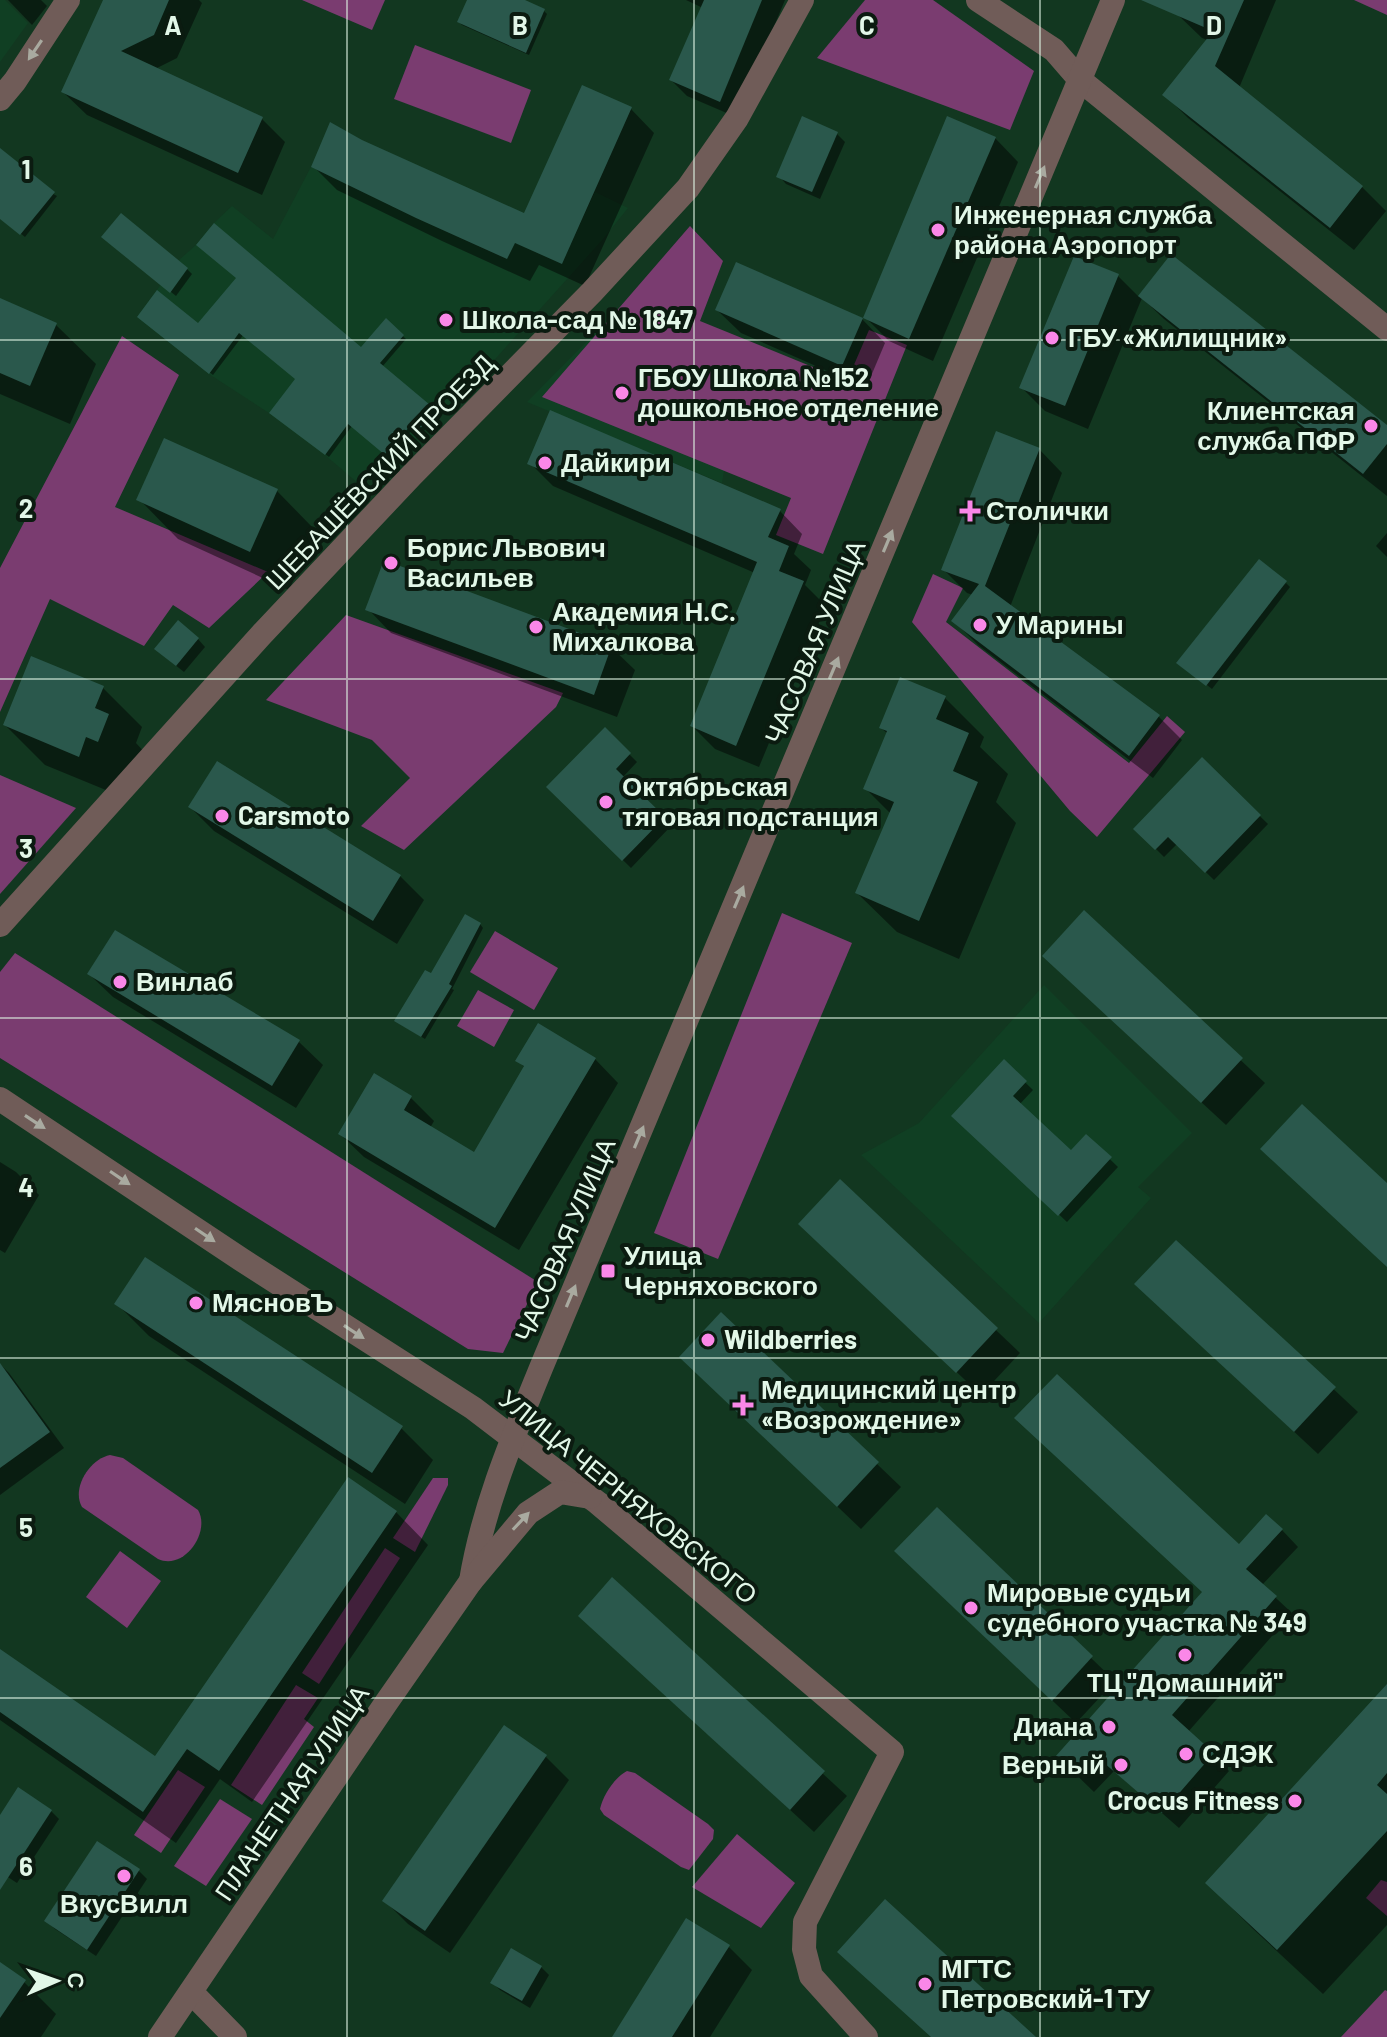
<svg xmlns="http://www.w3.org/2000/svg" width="1387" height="2037" font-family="Barlow,sans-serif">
  <rect width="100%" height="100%" fill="#123720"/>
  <!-- built -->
  <g fill="#103f23">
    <path d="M0,0H5L28,23L0,62Z"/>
    <path d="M311,167L416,218L506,259L515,243L562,263L595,192L628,208L603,239L480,376L415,439L402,435L359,484L325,455L269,413L209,374L137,317L179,260L196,245L214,223L232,206L273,239Z"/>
    <path d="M610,318L734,412L722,483L527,402Z"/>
    <path d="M1044,985L1192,1133L1138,1187L1151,1198L1039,1323L861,1155L919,1123Z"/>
  </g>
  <!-- green -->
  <g fill="#7a3c70">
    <path d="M302,0H385L372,30Z"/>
    <path d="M865,0H933L1034,71L1010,130L817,58Z"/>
    <path d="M1354,0H1387V15Z"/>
    <path d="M415,45L531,90L511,143L394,99Z"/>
    <path d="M690,226L723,261L700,321L847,381L869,330L907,345L823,554L776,535L791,498L542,397Z"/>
    <path d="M122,336L179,375L115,507L268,572L209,628L173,605L144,646L50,599L0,712V568Z"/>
    <path d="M933,574L963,588L946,622L1129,763L1167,716L1185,732L1097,837L1070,811L912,622Z"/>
    <path d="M346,615L563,693L556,707L404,850L361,826L410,778L372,740L266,700Z"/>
    <path d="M0,775L76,808L0,894Z"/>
    <path d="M782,913L852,943L718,1259L654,1233Z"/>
    <path d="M495,931L558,968L534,1010L470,972Z"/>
    <path d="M15,953L538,1282L503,1353L468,1349L0,1058V972Z"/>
    <path d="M478,990L514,1010L494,1047L457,1026Z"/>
    <path d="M110,1455L123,1458L198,1510C211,1532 184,1571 158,1559L82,1507C71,1488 90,1459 110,1455Z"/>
    <path d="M433,1478H448V1485L415,1552L393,1538Z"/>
    <path d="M385,1548L400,1558L319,1684L302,1673Z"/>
    <path d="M120,1551L161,1581L127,1628L86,1597Z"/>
    <path d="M296,1685L318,1698L304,1719L314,1727L262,1805L231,1785Z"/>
    <path d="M178,1770L205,1787L161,1853L134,1835Z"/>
    <path d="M627,1771L635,1773L708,1824L714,1830L713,1839L689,1870L681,1867L604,1815L600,1809C603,1795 615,1777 627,1771Z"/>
    <path d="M220,1799L252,1819L206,1886L174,1866Z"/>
    <path d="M737,1834L795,1883L761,1928L692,1887Z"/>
    <path d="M1381,1880L1387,1882V1916L1366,1898Z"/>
    <path d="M1385,1990L1387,1991V2037H1341Z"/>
  </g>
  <!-- shadow -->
  <g fill="#0007">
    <path d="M8,0H41L47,6L32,25Z"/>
    <path d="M105,0H199L202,3L177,58L155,69L262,119L285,142L262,195L87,115L63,92Z"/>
    <path d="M469,0H520L544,11L547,14L529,55L462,25L459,22Z"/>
    <path d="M686,0H785L736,117L687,96L671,80L703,8Z"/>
    <path d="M1185,0H1276L1239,88L1362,187L1386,211L1354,250L1188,118L1165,95L1207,40L1202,38L1178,15Z"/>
    <path d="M631,109L654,133L585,286L539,265L530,281L442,241L337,190L314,167L361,142L525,216Z"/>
    <path d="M837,134L845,142L820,199L786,184L779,176Z"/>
    <path d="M995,138L1018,162L933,361L889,341L865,317Z"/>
    <path d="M0,166L57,196L25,237L0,217Z"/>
    <path d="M109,242L187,269L192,274L176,296Z"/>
    <path d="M1172,257L1387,427V496L1164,319L1142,298L1088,429L1045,411L1022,388L1118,276L1139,297Z"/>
    <path d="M0,300L56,325L96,364L70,424L0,394Z"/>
    <path d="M717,310L862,319L885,343L866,388L741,333Z"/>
    <path d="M143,320L198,326L361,350L386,321L406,339L382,367L438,415L422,433L415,427L389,457L352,426L329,457L275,416L297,379L244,334L213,375Z"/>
    <path d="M1039,449L1062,473L1010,607L1158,716L1182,740L1153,778L978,645L954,621L973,595L967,593L944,570Z"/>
    <path d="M530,463L779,510L802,534L794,554L811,570L805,585L826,606L759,767L715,749L692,726L755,573L553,486Z"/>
    <path d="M277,491L316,531L289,590L178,539L139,499Z"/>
    <path d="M1387,533V557L1376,546Z"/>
    <path d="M1286,583L1290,587L1212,689L1184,667Z"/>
    <path d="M368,609L611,647L635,670L617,717L391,633Z"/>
    <path d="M198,639L205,647L184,672L164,656Z"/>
    <path d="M103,688L142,727L136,743L147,755L118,795L45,765L5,725Z"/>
    <path d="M945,698L984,737L980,747L1008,774L996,802L1016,823L959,959L897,932L857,893L891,814L865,788L888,734L881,728Z"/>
    <path d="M605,730L637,762L622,778L671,826L631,868L549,787Z"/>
    <path d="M1202,760L1268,824L1214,880L1177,844L1164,857L1136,829Z"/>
    <path d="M217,763L400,876L424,900L397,944L214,831L190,807Z"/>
    <path d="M1084,913L1265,1083L1226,1125L1068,979Z"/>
    <path d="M480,924L483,928L452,989L454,990L425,1039L400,1024L432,976Z"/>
    <path d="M116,933L299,1042L323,1065L296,1108L113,997L89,974Z"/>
    <path d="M595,1059L618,1083L519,1250L364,1157L340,1134L411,1098L434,1121L430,1128L474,1155L525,1068L518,1060Z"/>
    <path d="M1004,1062L1033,1090L1019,1105L1071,1153L1086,1136L1118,1167L1067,1222L954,1116Z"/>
    <path d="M0,1162L16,1172L39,1195L5,1253L0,1250Z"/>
    <path d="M840,1182L1020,1353L981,1395L824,1247Z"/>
    <path d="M1176,1242L1358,1412L1318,1454L1160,1307Z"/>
    <path d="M117,1304L401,1428L433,1460L405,1504L149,1336Z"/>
    <path d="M0,1364L9,1373L64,1448L0,1495Z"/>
    <path d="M705,1380L877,1464L901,1487L861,1529Z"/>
    <path d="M348,1480L396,1512L428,1545L252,1802L220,1779L176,1843L0,1720V1651L156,1759Z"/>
    <path d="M937,1510L1115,1681L1076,1723L920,1575Z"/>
    <path d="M1282,1530L1298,1547L1262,1585L1292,1613L1188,1732L1229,1771L1179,1828L1114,1771L1094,1792L1058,1757L1204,1593L1239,1547Z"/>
    <path d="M613,1580L847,1796L814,1832L580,1616Z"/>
    <path d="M1387,1688V1925L1323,1994L1252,1928L1207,1883Z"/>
    <path d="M504,1728L546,1757L569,1780L450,1953L408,1924L385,1901Z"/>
    <path d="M51,1811L59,1819L17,1883L0,1872V1819Z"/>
    <path d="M97,1844L139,1871L147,1879L96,1956L55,1929L47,1921Z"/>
    <path d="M729,1947L752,1970L710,2037H614Z"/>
    <path d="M0,1965L24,1982L56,2014L41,2037H0Z"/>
    <path d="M541,1967L549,1975L530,2008L500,1990L493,1983Z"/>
  </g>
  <!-- building -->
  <g fill="#2a584c">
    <path d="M103,0H169L154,35L121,51L263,117L238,173L61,92Z"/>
    <path d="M467,0H525L545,9L526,53L457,22Z"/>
    <path d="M704,0H762L720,102L669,80Z"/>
    <path d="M1141,0H1244L1215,66L1363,186L1330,228L1162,95L1213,31Z"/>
    <path d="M582,85L632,107L562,264L515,243L507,259L416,218L311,167L330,122L362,140L524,213Z"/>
    <path d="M802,116L838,132L812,192L776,177Z"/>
    <path d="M947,116L996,137L909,339L863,318Z"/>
    <path d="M0,148L55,192L20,235L0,219Z"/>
    <path d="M121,213L188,268L170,293L101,237Z"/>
    <path d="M214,223L361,347L386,318L404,335L380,363L436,410L418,431L411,425L385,455L348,424L325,455L269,413L295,379L239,333L209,374L137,317L157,290L198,323L236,278L196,245Z"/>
    <path d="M1171,254L1387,425V444L1363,474L1138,296Z"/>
    <path d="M1074,256L1119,274L1065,406L1019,388Z"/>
    <path d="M736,262L863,318L842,366L715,310Z"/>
    <path d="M0,298L57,323L30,386L0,373Z"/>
    <path d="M550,410L781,509L768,537L789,546L779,571L804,581L736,746L690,726L757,562L527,464Z"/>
    <path d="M996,431L1040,448L985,586L1160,715L1129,756L951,621L979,584L941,570Z"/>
    <path d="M164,438L278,489L250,552L136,500Z"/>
    <path d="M1259,559L1287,581L1206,686L1176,663Z"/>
    <path d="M384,560L612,645L594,695L365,610Z"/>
    <path d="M178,620L199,638L176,666L154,649Z"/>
    <path d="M31,656L104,686L95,708L109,714L98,742L86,737L79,757L3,725Z"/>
    <path d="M900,677L946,696L936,719L969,733L953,771L978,782L919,921L855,893L894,802L863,789L887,731L879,728Z"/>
    <path d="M605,727L631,753L616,769L665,817L622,861L546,787Z"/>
    <path d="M1202,757L1261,815L1205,873L1168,837L1155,850L1133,829Z"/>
    <path d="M217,761L401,875L373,921L188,807Z"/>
    <path d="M1084,910L1243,1058L1201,1103L1042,956Z"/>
    <path d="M465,914L481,923L449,984L452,986L421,1037L394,1021L425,970L431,973Z"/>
    <path d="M115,930L300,1040L272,1086L87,974Z"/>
    <path d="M538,1023L596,1058L495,1228L338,1134L374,1073L412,1096L404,1110L474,1152L524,1066L515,1061Z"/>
    <path d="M1004,1059L1027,1081L1013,1096L1071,1150L1086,1134L1112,1157L1058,1216L951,1116Z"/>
    <path d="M1302,1104L1387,1183V1267L1260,1149Z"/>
    <path d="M840,1179L998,1328L956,1373L798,1224Z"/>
    <path d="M1176,1240L1336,1387L1294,1432L1134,1284Z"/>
    <path d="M145,1257L403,1426L372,1473L114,1304Z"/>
    <path d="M721,1312L879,1462L837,1507L679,1357Z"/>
    <path d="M0,1363L50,1432L0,1468Z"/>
    <path d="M1057,1374L1239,1544L1266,1514L1283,1529L1246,1569L1277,1596L1172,1715L1214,1753L1162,1813L1096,1756L1076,1777L1055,1757L1202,1592L1014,1418Z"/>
    <path d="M348,1477L397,1511L219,1771L187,1749L143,1812L0,1712V1649L155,1756Z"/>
    <path d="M937,1507L1093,1656L1052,1701L894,1551Z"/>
    <path d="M612,1577L825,1771L790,1810L578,1616Z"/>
    <path d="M1387,1684V1773L1377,1785L1387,1794V1831L1277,1950L1205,1883Z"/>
    <path d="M504,1725L547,1755L425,1931L382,1901Z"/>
    <path d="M18,1787L52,1810L0,1890V1815Z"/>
    <path d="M97,1841L140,1869L87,1950L44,1921Z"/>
    <path d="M885,1899L1013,2016L1036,2037H931L837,1952Z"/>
    <path d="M686,1918L730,1945L672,2037H612Z"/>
    <path d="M511,1948L542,1966L522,2001L490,1983Z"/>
    <path d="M0,1962L26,1980L0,2018Z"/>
  </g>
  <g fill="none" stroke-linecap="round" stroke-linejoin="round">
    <!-- minor -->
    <g stroke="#705c58" stroke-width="24">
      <path d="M978,0L1054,50L1080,80L1387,329"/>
      <path d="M0,99L15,81L68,0"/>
      <path d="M0,925L262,634L411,476L592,292L688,188L737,118L802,0"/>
      <path d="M0,1099L242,1260L473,1408L598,1503L892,1752L805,1922L804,1949L811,1976L866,2037"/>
      <path d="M471,1581C483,1507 513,1437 541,1368L1113,0"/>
      <path d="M191,1992L235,2037"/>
      <path d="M160,2037L386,1703L471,1581L528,1513L560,1492L590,1497"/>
    </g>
  </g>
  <!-- one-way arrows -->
  <defs><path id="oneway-solid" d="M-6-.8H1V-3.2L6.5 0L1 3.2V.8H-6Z" transform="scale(2)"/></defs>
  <g fill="#a9aaa0">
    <use href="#oneway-solid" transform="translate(35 50) rotate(124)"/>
    <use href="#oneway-solid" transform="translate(1040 177) rotate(-67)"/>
    <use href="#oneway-solid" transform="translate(888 541) rotate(-67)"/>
    <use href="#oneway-solid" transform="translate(834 668) rotate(-67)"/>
    <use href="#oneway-solid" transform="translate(739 897) rotate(-67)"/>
    <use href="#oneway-solid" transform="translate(35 1122) rotate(33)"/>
    <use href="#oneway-solid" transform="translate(639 1137) rotate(-67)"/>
    <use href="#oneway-solid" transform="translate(120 1178) rotate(34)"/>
    <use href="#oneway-solid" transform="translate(205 1235) rotate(34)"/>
    <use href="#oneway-solid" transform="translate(571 1296) rotate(-67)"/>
    <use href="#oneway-solid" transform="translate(354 1332) rotate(33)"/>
    <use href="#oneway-solid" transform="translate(521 1521) rotate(-47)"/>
  </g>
  <!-- grid -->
  <path fill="none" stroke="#e2f7e8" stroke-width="2" stroke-opacity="0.55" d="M347,0V2037M694,0V2037M1040,0V2037M0,340H1387M0,679H1387M0,1018H1387M0,1358H1387M0,1698H1387"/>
  <!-- markers -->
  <g fill="#fa87e8" stroke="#0b1b10" stroke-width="3">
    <circle cx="938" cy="230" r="8"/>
    <circle cx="446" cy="320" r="8"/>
    <circle cx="1052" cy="338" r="8"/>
    <circle cx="622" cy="393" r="8"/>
    <circle cx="1371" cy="426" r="8"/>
    <circle cx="545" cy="463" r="8"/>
    <path d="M966 499h8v8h8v8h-8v8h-8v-8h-8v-8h8z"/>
    <circle cx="391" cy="563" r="8"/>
    <circle cx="980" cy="625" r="8"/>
    <circle cx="536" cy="627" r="8"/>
    <circle cx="606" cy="802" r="8"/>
    <circle cx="222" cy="816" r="8"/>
    <circle cx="120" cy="982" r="8"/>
    <rect x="600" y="1263" width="16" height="16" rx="4"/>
    <circle cx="196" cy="1303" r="8"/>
    <circle cx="708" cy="1340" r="8"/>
    <path d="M739 1393h8v8h8v8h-8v8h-8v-8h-8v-8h8z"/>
    <circle cx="971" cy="1608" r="8"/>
    <circle cx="1185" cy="1655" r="8"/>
    <circle cx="1109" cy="1727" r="8"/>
    <circle cx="1186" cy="1754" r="8"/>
    <circle cx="1121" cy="1765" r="8"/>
    <circle cx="1295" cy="1801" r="8"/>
    <circle cx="124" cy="1876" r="8"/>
    <circle cx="925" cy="1984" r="8"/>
  </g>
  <g text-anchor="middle" stroke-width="8" stroke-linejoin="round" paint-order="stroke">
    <!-- poi labels -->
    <g font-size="26" font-weight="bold" fill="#e2f7e8" stroke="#0b1b10" text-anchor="start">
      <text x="954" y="224">Инженерная служба<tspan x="954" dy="30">района Аэропорт</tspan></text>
      <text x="462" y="329">Школа-сад № 1847</text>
      <text x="1068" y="347">ГБУ «Жилищник»</text>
      <text x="638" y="387">ГБОУ Школа №152<tspan x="638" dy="30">дошкольное отделение</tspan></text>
      <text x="1355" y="420" text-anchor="end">Клиентская<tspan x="1355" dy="30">служба ПФР</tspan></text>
      <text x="561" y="472">Дайкири</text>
      <text x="986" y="520">Столички</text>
      <text x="407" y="557">Борис Львович<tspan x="407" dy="30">Васильев</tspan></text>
      <text x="552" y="621">Академия Н.С.<tspan x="552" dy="30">Михалкова</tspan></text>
      <text x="996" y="634">У Марины</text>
      <text x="622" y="796">Октябрьская<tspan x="622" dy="30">тяговая подстанция</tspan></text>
      <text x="238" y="825">Carsmoto</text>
      <text x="136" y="991">Винлаб</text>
      <text x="624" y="1265">Улица<tspan x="624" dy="30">Черняховского</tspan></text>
      <text x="212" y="1312">МясновЪ</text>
      <text x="724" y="1349">Wildberries</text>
      <text x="761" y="1399">Медицинский центр<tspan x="761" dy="30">«Возрождение»</tspan></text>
      <text x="987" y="1602">Мировые судьи<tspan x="987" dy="30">судебного участка № 349</tspan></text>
      <text x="1185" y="1692" text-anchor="middle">ТЦ "Домашний"</text>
      <text x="1093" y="1736" text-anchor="end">Диана</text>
      <text x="1202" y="1763">СДЭК</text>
      <text x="1105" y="1774" text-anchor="end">Верный</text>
      <text x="1279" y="1810" text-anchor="end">Crocus Fitness</text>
      <text x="124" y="1913" text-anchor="middle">ВкусВилл</text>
      <text x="941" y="1978">МГТС<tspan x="941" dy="30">Петровский-1 ТУ</tspan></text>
    </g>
    <!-- street labels -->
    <g font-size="26" fill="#e2f7e8" stroke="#0b1b10">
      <text transform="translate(380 472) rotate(-46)" y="9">ШЕБАШЁВСКИЙ ПРОЕЗД</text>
      <text transform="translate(815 642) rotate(-67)" y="9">ЧАСОВАЯ УЛИЦА</text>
      <text transform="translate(565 1240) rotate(-67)" y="9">ЧАСОВАЯ УЛИЦА</text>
      <text transform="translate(628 1497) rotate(39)" y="9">УЛИЦА ЧЕРНЯХОВСКОГО</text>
      <text transform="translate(292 1793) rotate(-56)" y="9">ПЛАНЕТНАЯ УЛИЦА</text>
    </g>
  </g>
  <g font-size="26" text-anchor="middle" font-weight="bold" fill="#e2f7e8" stroke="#0b1b10" stroke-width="8" stroke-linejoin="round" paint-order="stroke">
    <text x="173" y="35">A</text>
    <text x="520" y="35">B</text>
    <text x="867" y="35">C</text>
    <text x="1214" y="35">D</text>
    <text x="26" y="179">1</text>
    <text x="26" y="518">2</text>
    <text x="26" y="858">3</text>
    <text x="26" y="1197">4</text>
    <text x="26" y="1537">5</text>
    <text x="26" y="1876">6</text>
  </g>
  <!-- north arrow -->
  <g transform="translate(56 1981) rotate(88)" stroke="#0b1b10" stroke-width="6" paint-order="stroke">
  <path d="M0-6L14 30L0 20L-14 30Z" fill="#e2f7e8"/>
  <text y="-12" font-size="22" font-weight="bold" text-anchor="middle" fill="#e2f7e8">С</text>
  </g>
</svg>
